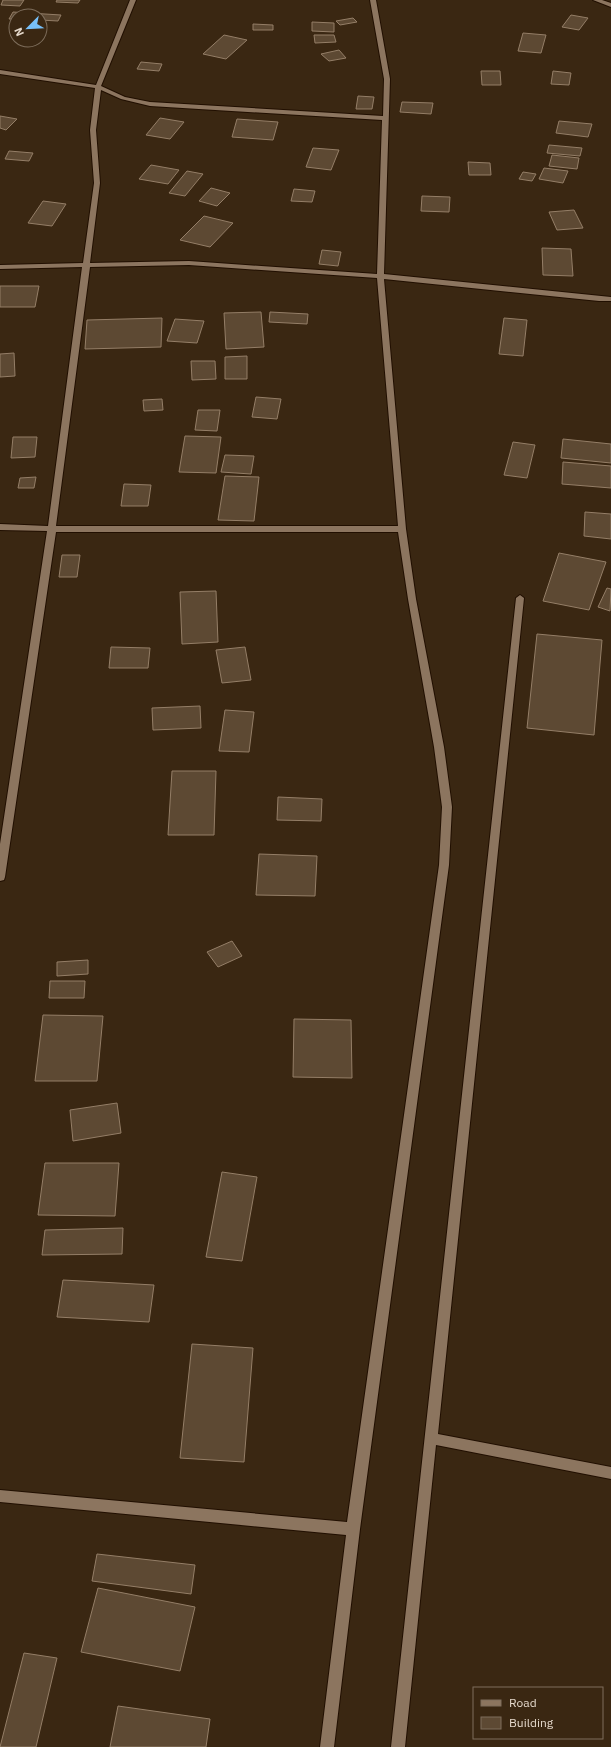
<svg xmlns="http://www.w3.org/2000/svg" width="611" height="1747" font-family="'IBM Plex Sans',sans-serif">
  <rect width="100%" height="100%" fill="#3a2712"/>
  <!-- building -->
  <g fill="#5d4933" stroke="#947e67">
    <path d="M3,0H24L20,6L1,5Z"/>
    <path d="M57,0H80L78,3L56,2Z"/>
    <path d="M13,12L61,15L58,21L40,20V16H16V19H9Z"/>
    <path d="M571,15L588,18L579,30L562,27Z"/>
    <path d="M353,18L357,22L340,25L336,21Z"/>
    <path d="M312,22L334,23V32L312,31Z"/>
    <path d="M253,24L273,25V30H253Z"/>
    <path d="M523,33L546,35L541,53L518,51Z"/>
    <path d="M224,35L247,40L226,59L203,54Z"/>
    <path d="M314,35H334L336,42L315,43Z"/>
    <path d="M339,50L346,58L329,61L321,54Z"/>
    <path d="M141,62L162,64L159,71L137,69Z"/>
    <path d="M481,71H500L501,85H482Z"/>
    <path d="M553,71L571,73L569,85L551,84Z"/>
    <path d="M358,96L374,97L372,109H356Z"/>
    <path d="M402,102L433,103L431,114L400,112Z"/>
    <path d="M0,116L17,119L6,130L0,128Z"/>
    <path d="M160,118L184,122L170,139L146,135Z"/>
    <path d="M237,119L278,122L273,140L232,137Z"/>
    <path d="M559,121L592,124L588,137L556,133Z"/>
    <path d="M549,145L582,148L580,156L547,153Z"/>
    <path d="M313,148L339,150L331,170L306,167Z"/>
    <path d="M9,151L33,153L29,161L5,159Z"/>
    <path d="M552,155L579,158L577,169L549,166Z"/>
    <path d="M468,162L490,163L491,175H469Z"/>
    <path d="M151,165L179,170L168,184L139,179Z"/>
    <path d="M544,168L568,171L563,183L539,179Z"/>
    <path d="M187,171L203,174L185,196L169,193Z"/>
    <path d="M523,172L536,174L532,181L519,179Z"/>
    <path d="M211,188L230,193L217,206L199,201Z"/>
    <path d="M294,189L315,191L312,202L291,201Z"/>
    <path d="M422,196L450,197L449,212L421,211Z"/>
    <path d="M43,201L66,204L52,226L28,223Z"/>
    <path d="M574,210L583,228L557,230L549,212Z"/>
    <path d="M204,216L233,223L210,247L180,240Z"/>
    <path d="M542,248L571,249L573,276L543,275Z"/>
    <path d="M322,250L341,252L338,266L319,264Z"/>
    <path d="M0,286H39L35,307H0Z"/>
    <path d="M261,312L264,347L226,349L224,313Z"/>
    <path d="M270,312L308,314L307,324L269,322Z"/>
    <path d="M162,318L161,347L85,349L87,320Z"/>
    <path d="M504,318L527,320L523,356L499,354Z"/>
    <path d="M175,319L204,321L197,343L167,341Z"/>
    <path d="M14,353L15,376L0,377V354Z"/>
    <path d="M247,356V379H225V357Z"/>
    <path d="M191,361H215L216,379L192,380Z"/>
    <path d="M256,397L281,399L277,419L252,417Z"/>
    <path d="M162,399L163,410L144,411L143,400Z"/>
    <path d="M198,410H220L217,431L195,430Z"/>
    <path d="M185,436L221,437L216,473L179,472Z"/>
    <path d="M13,437H37L35,457L11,458Z"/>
    <path d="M563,439L611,444V463L561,458Z"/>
    <path d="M513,442L535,445L527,478L504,475Z"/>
    <path d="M225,455L254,456L251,474L221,472Z"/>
    <path d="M563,462L611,466V488L562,484Z"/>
    <path d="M225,476L259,477L254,521L218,520Z"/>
    <path d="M36,477L34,488H18L20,478Z"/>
    <path d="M124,484L151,485L148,506H121Z"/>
    <path d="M585,512L611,514V539L584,536Z"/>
    <path d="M559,553L606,562L589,610L543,601Z"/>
    <path d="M62,555H80L77,577H59Z"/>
    <path d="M607,588L611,589L610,611L598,607Z"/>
    <path d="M216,591L218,642L182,644L180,592Z"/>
    <path d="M537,634L602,640L594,735L527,728Z"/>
    <path d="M111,647L150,648L148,668H109Z"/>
    <path d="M245,647L251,680L222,683L216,650Z"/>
    <path d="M200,706L201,728L153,730L152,708Z"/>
    <path d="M225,710L254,712L249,752L219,751Z"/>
    <path d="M172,771H216L214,835H168Z"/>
    <path d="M278,797L322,799L321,821L277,820Z"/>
    <path d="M259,854L317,856L315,896L256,895Z"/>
    <path d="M232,941L242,956L218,967L207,952Z"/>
    <path d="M88,960V974L57,976V962Z"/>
    <path d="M50,981H85L84,998H49Z"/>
    <path d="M43,1015L103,1016L97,1081H35Z"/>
    <path d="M294,1019L351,1020L352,1078L293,1077Z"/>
    <path d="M117,1103L121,1133L73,1141L70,1110Z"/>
    <path d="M45,1163H119L115,1216L38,1215Z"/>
    <path d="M222,1172L257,1177L242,1261L206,1257Z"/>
    <path d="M123,1228L122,1254L42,1255L45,1230Z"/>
    <path d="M63,1280L154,1285L149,1322L57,1317Z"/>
    <path d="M192,1344L253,1348L244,1462L180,1458Z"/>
    <path d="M97,1554L195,1565L191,1594L92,1581Z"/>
    <path d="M98,1588L195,1607L180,1671L81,1652Z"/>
    <path d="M24,1653L57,1658L36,1747H0Z"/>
    <path d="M118,1706L210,1719L206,1747H110Z"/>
  </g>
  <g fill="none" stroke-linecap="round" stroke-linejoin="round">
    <defs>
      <g id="minor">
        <path d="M130,0H136L101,86L125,97L150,102L383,116L384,79L370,0H376L390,79L384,274L611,297V301H599L384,279L406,529L416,599L444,747L452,807L449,865L360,1529L334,1747H320L346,1535L0,1502V1490L347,1522L439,865L442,807L434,747L408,599L398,532H56L5,877L4,880L0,881V844L47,531L0,530V524L48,526L82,267L0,269V265L83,263L94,183L90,130L95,88L0,74V70L96,85ZM101,90L121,99L150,106L382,120L377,274L189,261L90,263L100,183L96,130ZM189,265L377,278L398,526H56L90,267Z"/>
        <path d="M593,0H602L611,3V7Z"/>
        <path d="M520,595L524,598L438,1434L611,1467V1479L436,1445L405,1747H391L516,598Z"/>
      </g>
    </defs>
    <!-- minor casing -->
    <use href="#minor" stroke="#210f00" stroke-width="2"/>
    <!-- minor -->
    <use href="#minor" fill="#8c755f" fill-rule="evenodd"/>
  </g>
  <!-- legend -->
  <rect x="473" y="1687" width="130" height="52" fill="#3a2712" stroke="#7e6e5c"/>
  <rect x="481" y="1700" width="20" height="6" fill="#8c755f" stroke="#7e6e5c"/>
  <text x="509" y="1707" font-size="12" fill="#e4d8cb">Road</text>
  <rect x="481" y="1717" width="20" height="12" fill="#5d4933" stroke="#7e6e5c"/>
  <text x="509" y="1727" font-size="12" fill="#e4d8cb">Building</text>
  <!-- north arrow -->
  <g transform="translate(28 28) rotate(246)"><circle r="19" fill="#3a2712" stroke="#7e6e5c"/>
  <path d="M0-3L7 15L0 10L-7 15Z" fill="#77bff7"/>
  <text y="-6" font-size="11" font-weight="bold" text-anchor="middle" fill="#e4d8cb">N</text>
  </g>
</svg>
